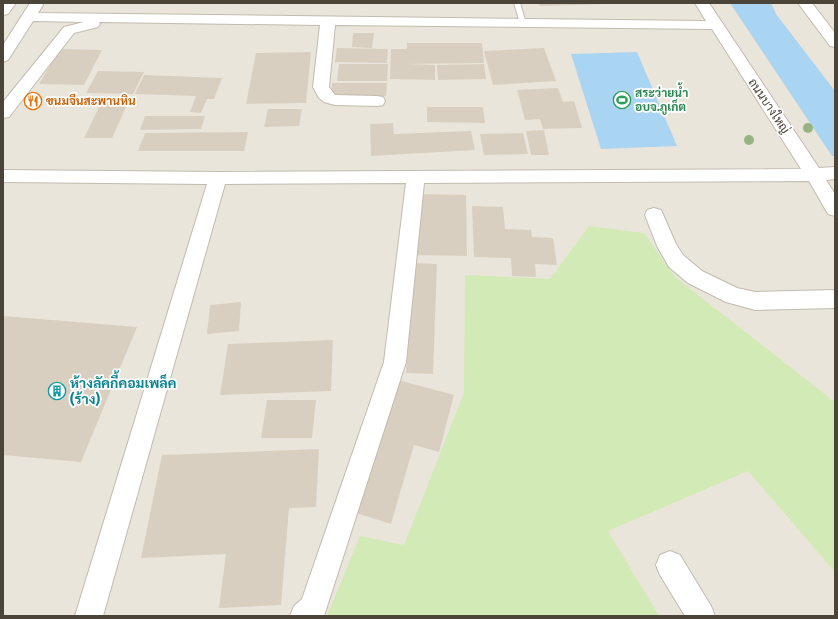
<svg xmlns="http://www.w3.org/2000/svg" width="838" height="619" font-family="'Fira Sans',Sarabun,sans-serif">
  <rect width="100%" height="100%" fill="#f6f3ec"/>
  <!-- residential -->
  <rect fill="#eae5da" x="3" y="3" width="832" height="613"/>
  <!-- green -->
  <path fill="#d2eab5" d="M589,226L644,233L675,277L835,402V572L748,471L608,531L659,616H327L360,536L404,545L464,393L465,275L550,279Z"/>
  <!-- water -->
  <g fill="#a9d4f2">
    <path d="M730,3H771L776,14L835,91V156H832Z"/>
    <path d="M637,52L677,146L601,149L571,54Z"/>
  </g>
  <!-- building -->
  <g fill="#d8cfc1">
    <path d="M538,3H610V4L540,6Z"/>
    <path d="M353,33H374L372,48L352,47Z"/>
    <path d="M407,43H482L484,63L406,64L435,65V80L390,79L391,49H407Z"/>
    <path d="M337,48L388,49L387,63L335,62Z"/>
    <path d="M544,48L556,81L493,85L484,51Z"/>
    <path d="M60,49L102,50L84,85L39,84Z"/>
    <path d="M311,52L306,103L246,104L256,53Z"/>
    <path d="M339,64H388L387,81H337Z"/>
    <path d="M484,64L486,79L438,80L437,65Z"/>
    <path d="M98,71L144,72L133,94L86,93Z"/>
    <path d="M144,75L222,78L214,99H207L201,113L190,112L196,96L135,94Z"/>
    <path d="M332,83H387L386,96H331Z"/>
    <path d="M558,88L563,102L574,101L582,128L543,129L540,119L525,120L517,90Z"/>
    <path d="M104,97L130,98L112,138H84Z"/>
    <path d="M427,107H483L485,123L427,122Z"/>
    <path d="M268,109H302L299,126L264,127Z"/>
    <path d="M145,116H205L201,129L140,130Z"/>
    <path d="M393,123L394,134L471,131L475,150L371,156L370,124Z"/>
    <path d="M544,130L549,155H531L526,131Z"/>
    <path d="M248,132L244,151H138L145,133Z"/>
    <path d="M523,133L528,154L484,155L480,134Z"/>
    <path d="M418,194L466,195L467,256L415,255Z"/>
    <path d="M472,206L503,207L505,229L531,230L532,237L553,238L557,265L535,264L536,277L512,276L511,258L474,257Z"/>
    <path d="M413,263L437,264L433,374L406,373Z"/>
    <path d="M241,302L239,331L207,334L210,305Z"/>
    <path d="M3,316L137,327L81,462L3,455Z"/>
    <path d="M333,340L331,391L220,395L228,344Z"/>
    <path d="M398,380L454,395L439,452L414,445L391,524L353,512Z"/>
    <path d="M267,400H316L312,438H261Z"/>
    <path d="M319,449L316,507L289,508L281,605L219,608L226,554L141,558L162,455Z"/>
  </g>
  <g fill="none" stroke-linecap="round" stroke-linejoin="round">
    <defs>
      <path id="service" d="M514,3H520L526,23L525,24L520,23Z"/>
      <g id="minor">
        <path d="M3,3H16L8,14L3,15Z"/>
        <path d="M30,3H42L43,5L38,13L706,21L695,3H709L819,168L835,167V179L826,180L835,194V216L828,214L809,181L424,183L406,362L324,616H290L294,606L302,599L384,362L406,183L225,184L103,616H75L207,184L3,182V170L218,172L801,169L712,29L335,25L329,87L335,95L377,96L383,97L385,101L383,105L377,106L335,105L324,102L319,98L313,87L320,25L99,22L100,24L98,27L74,33L9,117L3,118V102L64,27L84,22L33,21L8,60L3,62V45Z"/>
        <path d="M798,3H812L835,33V47L830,46Z"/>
        <path d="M654,208L661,210L676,244L683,255L702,271L737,288L755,292L835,290V308L755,310L726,302L688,283L669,267L657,246L645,215L647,210Z"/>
        <path d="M670,551L680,555L711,606L715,616H685L660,575L656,565L660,555Z"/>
      </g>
    </defs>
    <!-- service casing -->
    <use href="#service" stroke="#c2bbae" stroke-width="2"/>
    <!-- minor casing -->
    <use href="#minor" stroke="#c2bbae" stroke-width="2"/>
    <!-- service -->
    <use href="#service" fill="#fff" fill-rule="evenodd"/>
    <!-- minor -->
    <use href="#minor" fill="#fff" fill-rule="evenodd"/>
  </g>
  <!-- trees -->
  <g fill="#97b381">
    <circle cx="808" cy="128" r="5"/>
    <circle cx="749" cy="140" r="5"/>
  </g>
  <!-- icons -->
  <defs>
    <symbol id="stadium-ring" viewBox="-11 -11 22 22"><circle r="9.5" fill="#fff" stroke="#2e9e5b" stroke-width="1.5"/><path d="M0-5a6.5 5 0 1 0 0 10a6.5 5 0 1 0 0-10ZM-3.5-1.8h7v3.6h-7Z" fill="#2e9e5b"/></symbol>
    <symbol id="restaurant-ring" viewBox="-11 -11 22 22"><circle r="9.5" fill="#fff" stroke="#e8710a" stroke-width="1.5"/><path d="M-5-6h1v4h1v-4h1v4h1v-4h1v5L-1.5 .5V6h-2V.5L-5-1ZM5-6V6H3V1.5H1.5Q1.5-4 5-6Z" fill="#e8710a"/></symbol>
    <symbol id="building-ring" viewBox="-11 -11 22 22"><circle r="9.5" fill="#fff" stroke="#0f9aa8" stroke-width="1.5"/><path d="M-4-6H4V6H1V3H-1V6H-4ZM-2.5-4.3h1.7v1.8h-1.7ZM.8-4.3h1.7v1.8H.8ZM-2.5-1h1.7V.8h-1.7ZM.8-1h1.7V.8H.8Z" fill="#0f9aa8"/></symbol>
  </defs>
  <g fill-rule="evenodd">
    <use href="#stadium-ring" x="612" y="90" width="20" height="20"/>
    <use href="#restaurant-ring" x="23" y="91" width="20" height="20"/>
    <use href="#building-ring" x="47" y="381" width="20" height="20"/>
  </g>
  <g text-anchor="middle" stroke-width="3.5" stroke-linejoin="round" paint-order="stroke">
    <!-- far-leisure labels -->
    <g font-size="12" font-weight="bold" fill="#27864d" stroke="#fff" text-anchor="start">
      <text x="635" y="97">สระว่ายน้ำ<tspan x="635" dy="14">อบจ.ภูเก็ต</tspan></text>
    </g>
    <!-- far-food labels -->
    <g font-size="12" font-weight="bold" fill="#c56008" stroke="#fff" text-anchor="start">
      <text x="46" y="105">ขนมจีนสะพานหิน</text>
    </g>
    <!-- far-street labels -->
    <g font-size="12" fill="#4b4439" stroke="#fff">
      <text transform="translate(769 106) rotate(56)" y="4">ถนนบางใหญ่</text>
    </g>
    <!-- culture labels -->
    <g font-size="14" font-weight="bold" fill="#0d838f" stroke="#fff" text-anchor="start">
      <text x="70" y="388">ห้างลัคกี้คอมเพล็ค<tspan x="70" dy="16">(ร้าง)</tspan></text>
    </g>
  </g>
  <!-- border -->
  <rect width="838" height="619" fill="none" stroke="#4b4439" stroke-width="8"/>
</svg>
